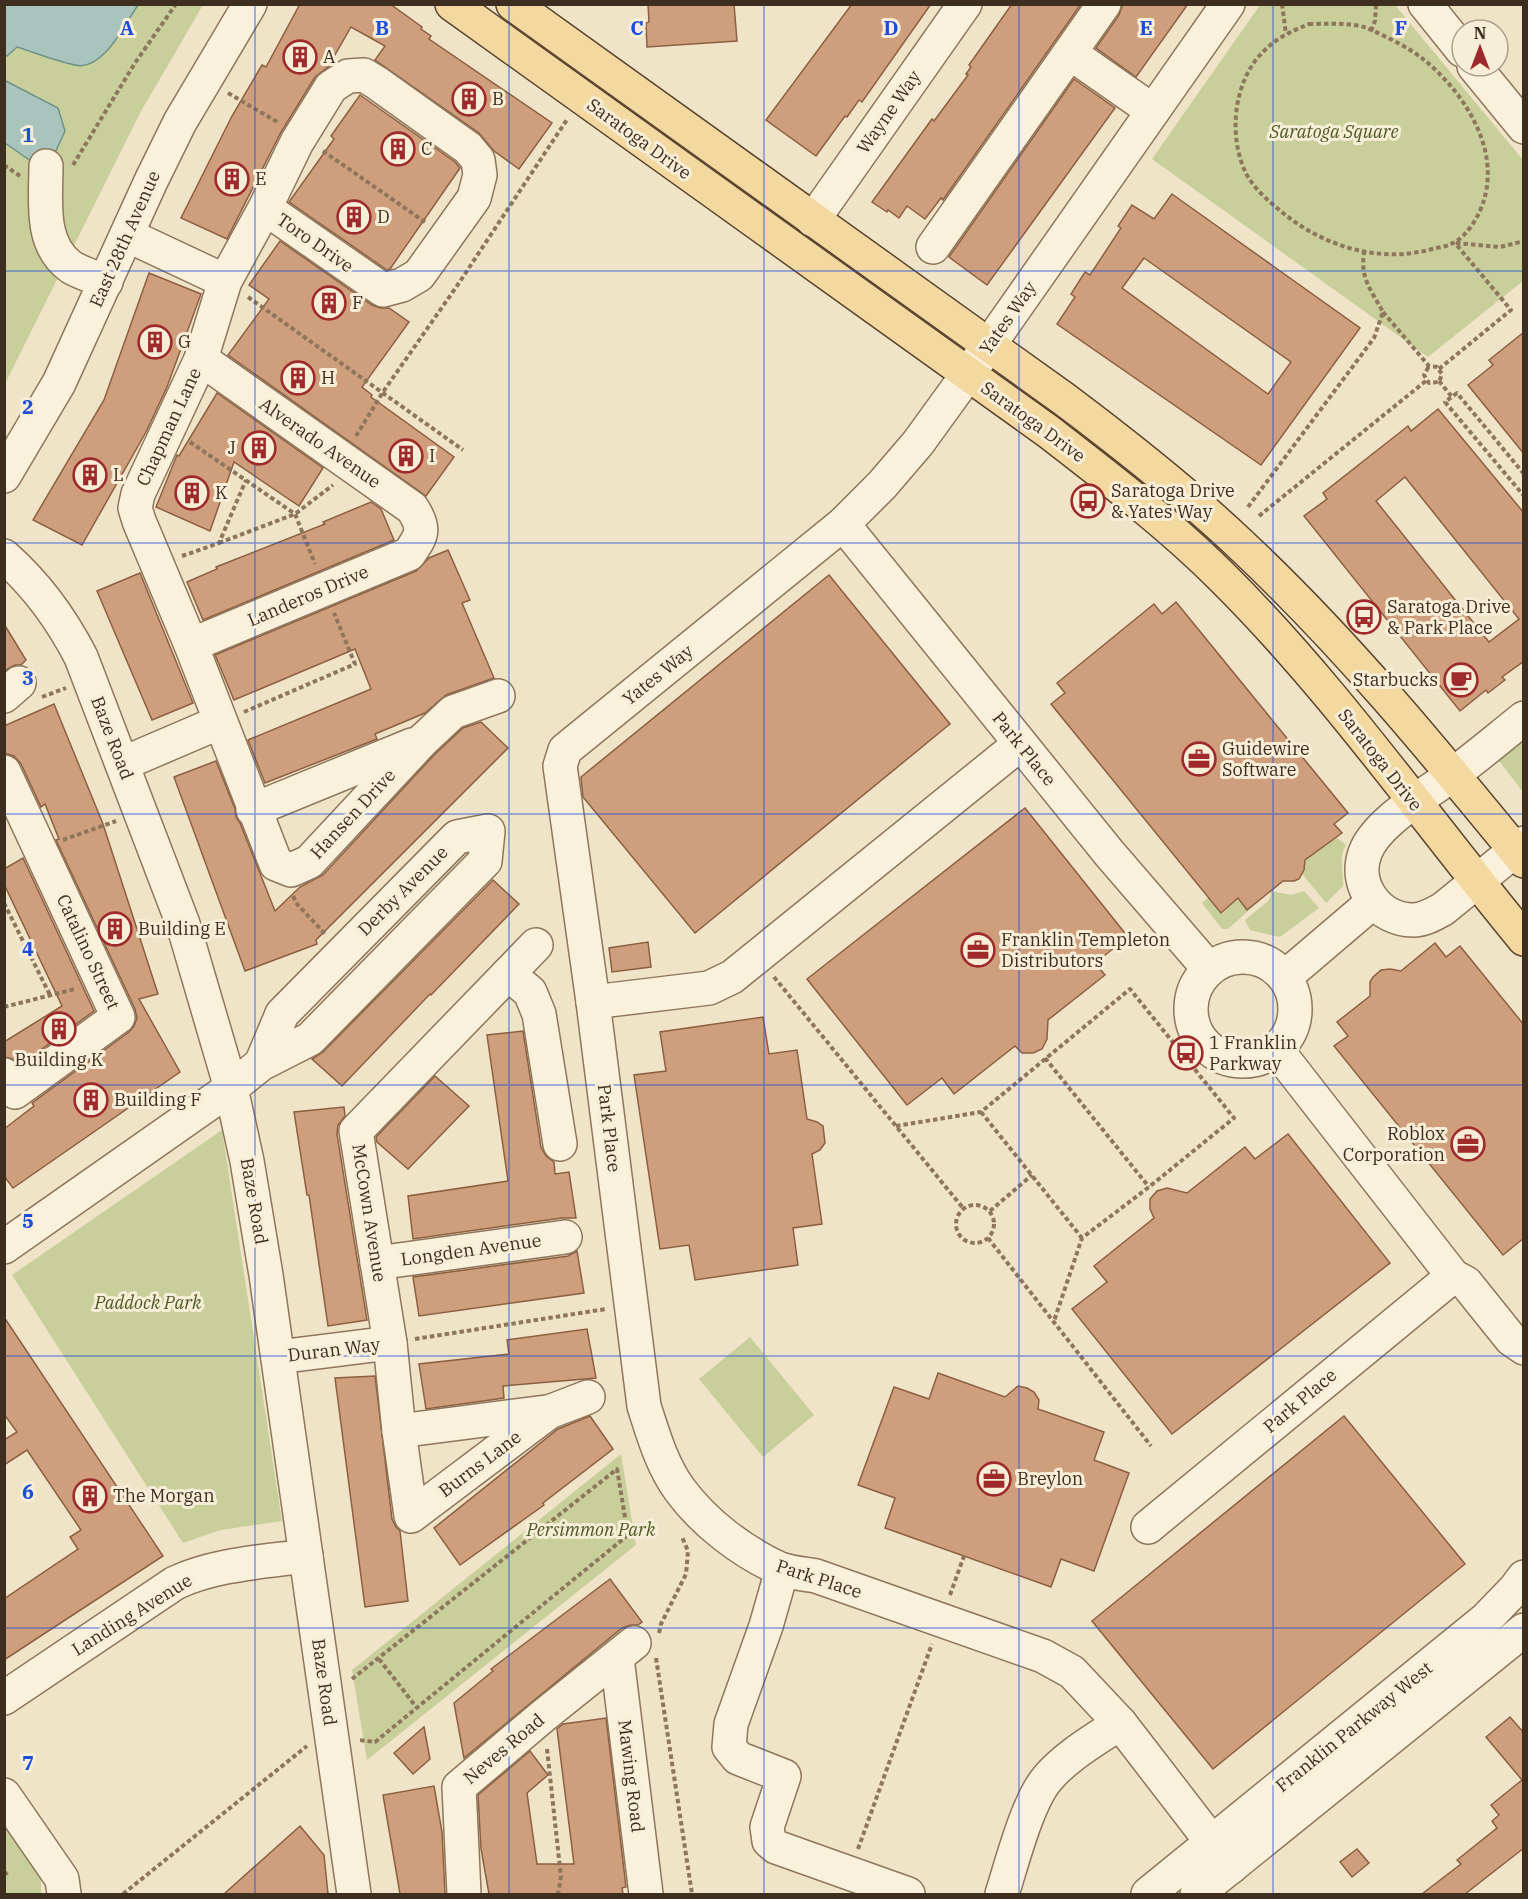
<svg xmlns="http://www.w3.org/2000/svg" width="1528" height="1899" font-family="'IBM Plex Serif',serif">
  <rect width="100%" height="100%" fill="#f0e4c8"/>
  <!-- green -->
  <g fill="#c9cf9b">
    <path d="M5,5H203L140,113L5,384Z"/>
    <path d="M1260,5H1395L1523,160V281L1428,357L1152,159Z"/>
    <path d="M1523,734V792L1496,757Z"/>
    <path d="M1336,837L1346,845C1338,857 1344,873 1343,886L1326,903L1303,875L1304,861Z"/>
    <path d="M1270,891L1292,895L1304,891L1319,908L1280,937L1250,930L1245,920L1268,901L1271,895Z"/>
    <path d="M1268,893L1228,929H1222L1202,903L1209,897L1222,914L1238,898L1247,910Z"/>
    <path d="M222,1130L282,1521L221,1530L183,1543L12,1275Z"/>
    <path d="M750,1337L814,1415L763,1457L699,1379Z"/>
    <path d="M621,1454L636,1545L367,1760L352,1670Z"/>
    <path d="M4,1816L41,1870V1894H5Z"/>
  </g>
  <!-- water -->
  <g fill="#a9c4bc" stroke="#6f938a" stroke-width="1.5">
    <path d="M4,5L5,4L138,5C125,24 103,72 75,65C55,61 36,53 17,47L7,56L5,55Z"/>
    <path d="M4,80L58,108L65,131L54,155L31,161L5,143Z"/>
  </g>
  <!-- building -->
  <g fill="#cf9f7d" stroke="#8d5f41" stroke-width="1.5" fill-rule="evenodd">
    <path d="M300,4H390L422,27L421,29L431,36L429,39L552,123L519,169L494,151L479,133L375,60L385,46L351,27L328,67L315,77L281,132L227,239L181,218L232,116L262,65L266,67Z"/>
    <path d="M648,4H734L737,41L647,47L646,23L649,22Z"/>
    <path d="M852,4H931L862,102L859,100L847,117L845,116L816,156L766,120Z"/>
    <path d="M1012,4H1081L943,200L941,198L925,219L907,206L899,218L888,210L887,212L872,202L932,119L934,121L968,75L966,74L971,67L969,65Z"/>
    <path d="M1123,4H1188L1136,77L1096,48L1119,15Z"/>
    <path d="M1074,79L1115,108L987,285L949,257Z"/>
    <path d="M360,95L455,162L460,168L390,269L387,270L289,202L334,139L331,136Z"/>
    <path d="M1172,194L1360,328L1261,465L1057,324L1075,297L1071,294L1085,272L1090,275L1121,228L1118,226L1132,205L1154,219ZM1144,258L1291,362L1268,394L1122,288Z"/>
    <path d="M280,241L372,305L380,308H389L409,322L362,387L372,395L371,397L454,457L426,496L228,355L269,299L249,285Z"/>
    <path d="M149,273L201,294L167,387L146,432L82,545L33,520L104,400Z"/>
    <path d="M1524,332V454L1468,385L1493,365L1489,360Z"/>
    <path d="M217,393L323,468L299,506L234,462L210,531L156,507L177,455L179,456Z"/>
    <path d="M1438,409L1524,513V661L1502,677L1505,680L1488,693L1486,690L1460,711L1304,516L1327,499L1323,493L1408,426L1411,431ZM1405,477L1519,619L1489,642L1376,501Z"/>
    <path d="M371,502L381,509L394,540L203,620L187,582L217,569L216,567L325,524L323,522Z"/>
    <path d="M448,550L470,600L462,603L494,678L446,695L425,713L375,734L377,739L265,783L248,740L371,689L355,649L234,700L215,655L416,571L429,558Z"/>
    <path d="M140,573L193,703L152,720L97,591Z"/>
    <path d="M829,575L950,724L695,933L583,797L581,777Z"/>
    <path d="M1176,602L1348,813L1334,824L1342,833L1305,860L1304,870L1299,879L1294,881H1283L1247,910L1238,898L1221,913L1051,704L1065,693L1057,683L1154,604L1162,614Z"/>
    <path d="M4,624L26,660L21,665H15L4,671Z"/>
    <path d="M54,704L103,824L158,994L139,999L180,1072L13,1188L4,1176V1129L34,1106L32,1103L129,1032L134,1026L137,1018L135,1009L56,840L59,839L45,804L41,807L21,764L14,756L4,753V726Z"/>
    <path d="M481,722L508,748L316,940L317,944L245,971L174,777L216,761L235,809L236,817L240,823L275,911L300,887L323,875L435,754L463,728Z"/>
    <path d="M1025,808L1128,937L1095,963L1105,975L1048,1020L1047,1039L1042,1049L1033,1053H1022L1015,1046L954,1094L942,1078L907,1105L807,979Z"/>
    <path d="M23,858L94,1011L20,1065L13,1059L4,1057V1042L62,1006L4,884V869Z"/>
    <path d="M493,880L519,904L431,995L430,994L342,1086L312,1059L323,1052Z"/>
    <path d="M648,942L651,967L612,972L609,948Z"/>
    <path d="M1435,943L1446,957L1460,946L1524,1025V1238L1503,1255L1334,1046L1348,1036L1337,1022L1370,996V982L1373,977L1381,970L1390,969L1401,971Z"/>
    <path d="M763,1017L769,1054L797,1050L807,1119L817,1122L823,1126L825,1143L820,1150L812,1154L822,1224L793,1228L798,1265L695,1280L689,1245L660,1249L634,1075L666,1071L660,1032Z"/>
    <path d="M523,1031L541,1147L546,1156L554,1162L555,1174L569,1172L576,1218H562L413,1239L408,1196L508,1181L487,1035Z"/>
    <path d="M435,1076L469,1106L408,1169L377,1142L376,1137Z"/>
    <path d="M344,1107L345,1116L338,1125L337,1134L367,1320L328,1326L309,1195H307L294,1112Z"/>
    <path d="M1288,1134L1390,1263L1172,1434L1072,1309L1107,1282L1094,1266L1154,1218L1150,1209V1199L1157,1191L1167,1188L1187,1193L1245,1147L1255,1159Z"/>
    <path d="M577,1251L584,1293L419,1316L413,1277L568,1256Z"/>
    <path d="M4,1317L163,1556L4,1660V1599L78,1549L70,1537L81,1530L27,1450L4,1465V1440L17,1432L4,1414Z"/>
    <path d="M587,1329L596,1378L503,1386L504,1398L426,1409L419,1364L509,1354L507,1340Z"/>
    <path d="M938,1373L1005,1397L1018,1386L1027,1388L1034,1392L1039,1400L1038,1409L1104,1432L1094,1460L1129,1473L1094,1571L1061,1559L1051,1587L885,1528L895,1498L858,1485L894,1387L929,1399Z"/>
    <path d="M375,1376L392,1519L396,1527L400,1531L408,1601L365,1607L335,1378Z"/>
    <path d="M590,1416L613,1449L543,1503L544,1505L460,1565L434,1528L558,1429Z"/>
    <path d="M1344,1416L1465,1564L1213,1769L1092,1621Z"/>
    <path d="M610,1579L642,1622L638,1625H631L622,1628L464,1758L454,1703L493,1671L491,1669Z"/>
    <path d="M1510,1717L1524,1733V1848L1465,1894H1422L1461,1864L1457,1860L1497,1828L1492,1821L1499,1815L1491,1805L1522,1780L1486,1737Z"/>
    <path d="M606,1718L626,1887L622,1888L623,1894H489L481,1849L478,1795L530,1751L548,1775L527,1793L537,1864H574L557,1729L563,1724Z"/>
    <path d="M424,1727L430,1759L413,1774L394,1753Z"/>
    <path d="M434,1786L442,1832L445,1894H400L383,1795Z"/>
    <path d="M300,1826L324,1855L328,1894H224Z"/>
    <path d="M1357,1849L1369,1863L1352,1877L1340,1862Z"/>
  </g>
  <g fill="none" stroke-linecap="round" stroke-linejoin="round">
    <defs>
      <g id="minor">
        <path d="M1425,4L1462,50"/>
        <path d="M1070,53L1153,111"/>
        <path d="M1474,66L1524,127"/>
        <path d="M46,166C46,200 39,244 71,267C81,273 95,277 106,282"/>
        <path d="M265,208L383,290L402,285L419,275L474,198L480,175L478,160L468,148L377,83L364,75L348,76L331,87L297,142L265,208L225,281L201,359L138,494L135,508L139,521L191,645L276,864L291,870L309,862L422,741L453,712L498,696"/>
        <path d="M813,220L965,4"/>
        <path d="M127,235L225,281"/>
        <path d="M933,247L1104,4"/>
        <path d="M4,476L59,383L151,181L180,122L250,4"/>
        <path d="M843,524L1109,853L1209,969"/>
        <path d="M4,556C38,586 61,618 81,657L183,924L231,1088L247,1161L266,1275L354,1894"/>
        <path d="M191,645L409,554C422,535 426,529 412,508L201,359"/>
        <path d="M4,696L19,683"/>
        <path d="M1524,718C1500,737 1477,757 1452,775C1426,795 1376,822 1365,853C1353,886 1379,920 1413,920C1424,920 1434,914 1443,909L1524,843"/>
        <path d="M1020,744L732,977L709,988L593,1002L560,766L565,750L843,524L882,485L918,443L989,345L1228,4"/>
        <path d="M122,764L220,722"/>
        <path d="M4,772L118,1017L15,1092L4,1075"/>
        <path d="M253,810L412,745"/>
        <path d="M536,945L356,1131L390,1343L399,1431L411,1516L549,1412L588,1397"/>
        <circle cx="1243" cy="1009" r="52"/>
        <path d="M508,974L530,992L539,1014L560,1144"/>
        <path d="M1285,977L1373,902"/>
        <path d="M593,1002L644,1406C653,1434 662,1466 680,1490C705,1524 743,1552 780,1569C791,1573 805,1574 816,1576L1043,1656L1072,1672L1120,1723L1231,1867"/>
        <path d="M1276,1049L1453,1276L1466,1283L1511,1339L1524,1348"/>
        <path d="M4,1247L231,1088L261,1064L310,1039L485,861L488,831L457,837L282,1014L261,1064"/>
        <path d="M377,1263L565,1237"/>
        <path d="M278,1357L390,1343"/>
        <path d="M399,1431L546,1412"/>
        <path d="M1148,1527L1453,1276"/>
        <path d="M782,1570L766,1626L731,1724L729,1747L738,1758L784,1776L767,1827L769,1841L776,1847L908,1894"/>
        <path d="M617,1658L646,1894"/>
        <path d="M4,1698L175,1583C216,1564 262,1562 306,1556"/>
        <path d="M4,1795L62,1879L64,1894"/>
        <path d="M464,1894L459,1787L543,1716L634,1643"/>
        <path d="M1002,1894C1012,1863 1027,1803 1047,1779C1066,1756 1095,1740 1120,1723"/>
        <path d="M1148,1894L1486,1619L1515,1589L1524,1577"/>
        <path d="M1197,1894L1524,1630"/>
      </g>
      <g id="major">
        <path d="M452,4L1049,432C1108,478 1169,524 1222,577C1334,688 1424,818 1524,939"/>
        <path d="M513,4L1064,399C1124,444 1184,491 1239,543C1343,640 1434,751 1524,861"/>
      </g>
    </defs>
    <!-- minor casing -->
    <use href="#minor" stroke="#8d765c" stroke-width="36"/>
    <!-- major casing -->
    <use href="#major" stroke="#5b4430" stroke-width="36"/>
    <!-- path -->
    <g stroke="#8d765c" stroke-width="4" stroke-dasharray="4.5 3" stroke-linecap="butt">
      <path d="M1282,4L1286,34"/>
      <path d="M1309,24C1327,24 1350,22 1367,28C1385,36 1408,47 1423,59C1463,91 1500,147 1484,200C1480,214 1468,236 1453,243C1448,246 1442,247 1436,248C1379,265 1321,246 1277,208C1265,198 1251,185 1245,171C1228,135 1234,80 1263,52C1276,38 1292,31 1309,24Z"/>
      <path d="M1371,31L1375,21L1376,4"/>
      <path d="M228,93L279,123"/>
      <path d="M323,151L425,222"/>
      <path d="M4,165L20,176"/>
      <path d="M73,165L135,63L176,4"/>
      <path d="M1456,243L1500,247L1524,241"/>
      <path d="M248,297L463,450"/>
      <path d="M1383,312L1429,366L1437,367L1442,374L1439,382L1429,383L1424,375L1429,366"/>
      <path d="M1439,369L1511,310L1455,243"/>
      <path d="M1439,381L1452,397"/>
      <path d="M356,436L383,392L459,283L568,118"/>
      <path d="M190,442L295,514L315,564"/>
      <path d="M1524,474L1457,393L1445,402L1524,496"/>
      <path d="M1248,507L1374,338L1383,312C1371,290 1360,278 1364,253"/>
      <path d="M1259,516L1427,380"/>
      <path d="M219,543L295,514L333,485"/>
      <path d="M182,556L219,543L246,480"/>
      <path d="M42,697L66,688"/>
      <path d="M244,712L355,664L334,613"/>
      <path d="M63,840L116,821"/>
      <path d="M293,896L297,904L325,934"/>
      <path d="M4,903L50,995"/>
      <path d="M774,977L963,1208"/>
      <path d="M4,1007L75,989"/>
      <path d="M1045,1058L1149,1187"/>
      <path d="M981,1112L1082,1238"/>
      <path d="M896,1126L981,1112L1130,989L1234,1118L1149,1187L1082,1238L1054,1321"/>
      <circle cx="975" cy="1224" r="19"/>
      <path d="M990,1211L1032,1175"/>
      <path d="M988,1238L1151,1446"/>
      <path d="M415,1339L606,1309"/>
      <path d="M950,1595L964,1556"/>
      <path d="M659,1633L661,1624L686,1574L688,1551L682,1537"/>
      <path d="M656,1658L692,1894"/>
      <path d="M379,1659L417,1708"/>
      <path d="M352,1679L617,1469L628,1535L375,1742L359,1740"/>
      <path d="M547,1749L561,1877L558,1894"/>
      <path d="M858,1849L932,1644"/>
      <path d="M4,1875L8,1872"/>
      <path d="M123,1894L307,1746"/>
    </g>
    <!-- minor -->
    <use href="#minor" stroke="#faf1dc" stroke-width="33"/>
    <!-- major -->
    <use href="#major" stroke="#f3d9a0" stroke-width="33"/>
  </g>
  <!-- grid -->
  <path fill="none" stroke="#1d4ed8" stroke-width="1.5" stroke-opacity="0.55" d="M255,4V1894M509,4V1894M764,4V1894M1019,4V1894M1273,4V1894M4,271H1524M4,543H1524M4,814H1524M4,1085H1524M4,1356H1524M4,1628H1524"/>
  <!-- icons -->
  <defs>
    <symbol id="building-ring" viewBox="-11 -11 22 22"><circle r="9.5" fill="#f7eed8" stroke="#9e2a2b" stroke-width="1.5"/><path d="M-4-6H4V6H1V3H-1V6H-4ZM-2.5-4.3h1.7v1.8h-1.7ZM.8-4.3h1.7v1.8H.8ZM-2.5-1h1.7V.8h-1.7ZM.8-1h1.7V.8H.8Z" fill="#9e2a2b"/></symbol>
    <symbol id="bus-ring" viewBox="-11 -11 22 22"><circle r="9.5" fill="#f7eed8" stroke="#9e2a2b" stroke-width="1.5"/><path d="M-5-6H5V4H4V6H2V4H-2V6H-4V4H-5ZM-3.5-4V0h7V-4ZM-3.5 1.2v1.5H-2V1.2ZM2 1.2v1.5H3.5V1.2Z" fill="#9e2a2b"/></symbol>
    <symbol id="cafe-ring" viewBox="-11 -11 22 22"><circle r="9.5" fill="#f7eed8" stroke="#9e2a2b" stroke-width="1.5"/><path d="M-5.5-4.5H6V0H3Q3 3.5 0 3.5H-2.5Q-5.5 3.5-5.5 0ZM3-3.2v2h1.7v-2ZM-6 4.5H4V6H-6Z" fill="#9e2a2b"/></symbol>
    <symbol id="office-ring" viewBox="-11 -11 22 22"><circle r="9.5" fill="#f7eed8" stroke="#9e2a2b" stroke-width="1.5"/><path d="M-6-3h4V-5.5h4V-3h4V5H-6ZM-1-4.5V-3h2v-1.5ZM-6 0V1H6V0Z" fill="#9e2a2b"/></symbol>
  </defs>
  <g fill-rule="evenodd">
    <use href="#building-ring" x="281" y="38" width="38" height="38"/>
    <use href="#building-ring" x="450" y="80" width="38" height="38"/>
    <use href="#building-ring" x="379" y="130" width="38" height="38"/>
    <use href="#building-ring" x="213" y="160" width="38" height="38"/>
    <use href="#building-ring" x="335" y="198" width="38" height="38"/>
    <use href="#building-ring" x="310" y="284" width="38" height="38"/>
    <use href="#building-ring" x="136" y="323" width="38" height="38"/>
    <use href="#building-ring" x="279" y="359" width="38" height="38"/>
    <use href="#building-ring" x="240" y="429" width="38" height="38"/>
    <use href="#building-ring" x="387" y="437" width="38" height="38"/>
    <use href="#building-ring" x="71" y="456" width="38" height="38"/>
    <use href="#building-ring" x="173" y="474" width="38" height="38"/>
    <use href="#bus-ring" x="1069" y="482" width="38" height="38"/>
    <use href="#bus-ring" x="1345" y="598" width="38" height="38"/>
    <use href="#cafe-ring" x="1442" y="661" width="38" height="38"/>
    <use href="#office-ring" x="1180" y="740" width="38" height="38"/>
    <use href="#building-ring" x="96" y="910" width="38" height="38"/>
    <use href="#office-ring" x="959" y="931" width="38" height="38"/>
    <use href="#building-ring" x="40" y="1010" width="38" height="38"/>
    <use href="#bus-ring" x="1167" y="1034" width="38" height="38"/>
    <use href="#building-ring" x="72" y="1081" width="38" height="38"/>
    <use href="#office-ring" x="1449" y="1125" width="38" height="38"/>
    <use href="#office-ring" x="975" y="1460" width="38" height="38"/>
    <use href="#building-ring" x="71" y="1477" width="38" height="38"/>
  </g>
  <g text-anchor="middle" stroke-width="6" stroke-linejoin="round" paint-order="stroke">
    <!-- poi labels -->
    <g font-size="18" fill="#3d2e20" stroke="#f7eed8" text-anchor="start">
      <text x="323" y="63">A</text>
      <text x="492" y="105">B</text>
      <text x="421" y="155">C</text>
      <text x="255" y="185">E</text>
      <text x="377" y="223">D</text>
      <text x="352" y="309">F</text>
      <text x="178" y="348">G</text>
      <text x="321" y="384">H</text>
      <text x="236" y="454" text-anchor="end">J</text>
      <text x="429" y="462">I</text>
      <text x="113" y="481">L</text>
      <text x="1111" y="497">Saratoga Drive<tspan x="1111" dy="21">&amp; Yates Way</tspan></text>
      <text x="215" y="499">K</text>
      <text x="1387" y="613">Saratoga Drive<tspan x="1387" dy="21">&amp; Park Place</tspan></text>
      <text x="1438" y="686" text-anchor="end">Starbucks</text>
      <text x="1222" y="755">Guidewire<tspan x="1222" dy="21">Software</tspan></text>
      <text x="138" y="935">Building E</text>
      <text x="1001" y="946">Franklin Templeton<tspan x="1001" dy="21">Distributors</tspan></text>
      <text x="1209" y="1049">1 Franklin<tspan x="1209" dy="21">Parkway</tspan></text>
      <text x="59" y="1066" text-anchor="middle">Building K</text>
      <text x="114" y="1106">Building F</text>
      <text x="1445" y="1140" text-anchor="end">Roblox<tspan x="1445" dy="21">Corporation</tspan></text>
      <text x="1017" y="1485">Breylon</text>
      <text x="113" y="1502">The Morgan</text>
    </g>
    <!-- street labels -->
    <g font-size="18" fill="#3d2e20" stroke="#f7eed8">
      <text transform="translate(889 112) rotate(-55)" y="6">Wayne Way</text>
      <text transform="translate(639 139) rotate(36)" y="6">Saratoga Drive</text>
      <text transform="translate(125 239) rotate(-66)" y="6">East 28th Avenue</text>
      <text transform="translate(315 243) rotate(35)" y="6">Toro Drive</text>
      <text transform="translate(1008 318) rotate(-55)" y="6">Yates Way</text>
      <text transform="translate(1033 422) rotate(36)" y="6">Saratoga Drive</text>
      <text transform="translate(169 427) rotate(-65)" y="6">Chapman Lane</text>
      <text transform="translate(320 443) rotate(35)" y="6">Alverado Avenue</text>
      <text transform="translate(308 596) rotate(-23)" y="6">Landeros Drive</text>
      <text transform="translate(658 675) rotate(-39)" y="6">Yates Way</text>
      <text transform="translate(112 738) rotate(69)" y="6">Baze Road</text>
      <text transform="translate(1024 749) rotate(51)" y="6">Park Place</text>
      <text transform="translate(1380 760) rotate(52)" y="6">Saratoga Drive</text>
      <text transform="translate(353 814) rotate(-47)" y="6">Hansen Drive</text>
      <text transform="translate(403 891) rotate(-45)" y="6">Derby Avenue</text>
      <text transform="translate(88 952) rotate(65)" y="6">Catalino Street</text>
      <text transform="translate(609 1128) rotate(83)" y="6">Park Place</text>
      <text transform="translate(254 1201) rotate(80)" y="6">Baze Road</text>
      <text transform="translate(369 1213) rotate(81)" y="6">McCown Avenue</text>
      <text transform="translate(471 1250) rotate(-8)" y="6">Longden Avenue</text>
      <text transform="translate(334 1350) rotate(-7)" y="6">Duran Way</text>
      <text transform="translate(1300 1401) rotate(-40)" y="6">Park Place</text>
      <text transform="translate(480 1464) rotate(-37)" y="6">Burns Lane</text>
      <text transform="translate(819 1579) rotate(18)" y="6">Park Place</text>
      <text transform="translate(132 1615) rotate(-32)" y="6">Landing Avenue</text>
      <text transform="translate(324 1682) rotate(82)" y="6">Baze Road</text>
      <text transform="translate(1354 1727) rotate(-39)" y="6">Franklin Parkway West</text>
      <text transform="translate(504 1749) rotate(-40)" y="6">Neves Road</text>
      <text transform="translate(631 1776) rotate(83)" y="6">Mawing Road</text>
    </g>
    <!-- park labels -->
    <g font-size="18" font-style="italic" fill="#4d5a26" stroke="#f7eed8">
      <text x="1334" y="138">Saratoga Square</text>
      <text x="148" y="1309">Paddock Park</text>
      <text x="591" y="1536">Persimmon Park</text>
    </g>
  </g>
  <g font-size="20" text-anchor="middle" font-weight="bold" fill="#1d4ed8" stroke="#f7eed8" stroke-width="6" stroke-linejoin="round" paint-order="stroke">
    <text x="127" y="35">A</text>
    <text x="382" y="35">B</text>
    <text x="637" y="35">C</text>
    <text x="891" y="35">D</text>
    <text x="1146" y="35">E</text>
    <text x="1401" y="35">F</text>
    <text x="28" y="142">1</text>
    <text x="28" y="414">2</text>
    <text x="28" y="685">3</text>
    <text x="28" y="956">4</text>
    <text x="28" y="1228">5</text>
    <text x="28" y="1499">6</text>
    <text x="28" y="1770">7</text>
  </g>
  <!-- border -->
  <rect width="1528" height="1899" fill="none" stroke="#3d2e20" stroke-width="12"/>
  <!-- north arrow -->
  <g transform="translate(1480 48)"><circle r="28" fill="#f7eed8" stroke="#ada18e" stroke-width="1.5"/>
  <path d="M0-4.5L10 22L0 15L-10 22Z" fill="#9e2a2b"/>
  <text y="-9" font-size="16" font-weight="bold" text-anchor="middle" fill="#3d2e20">N</text>
  </g>
</svg>
